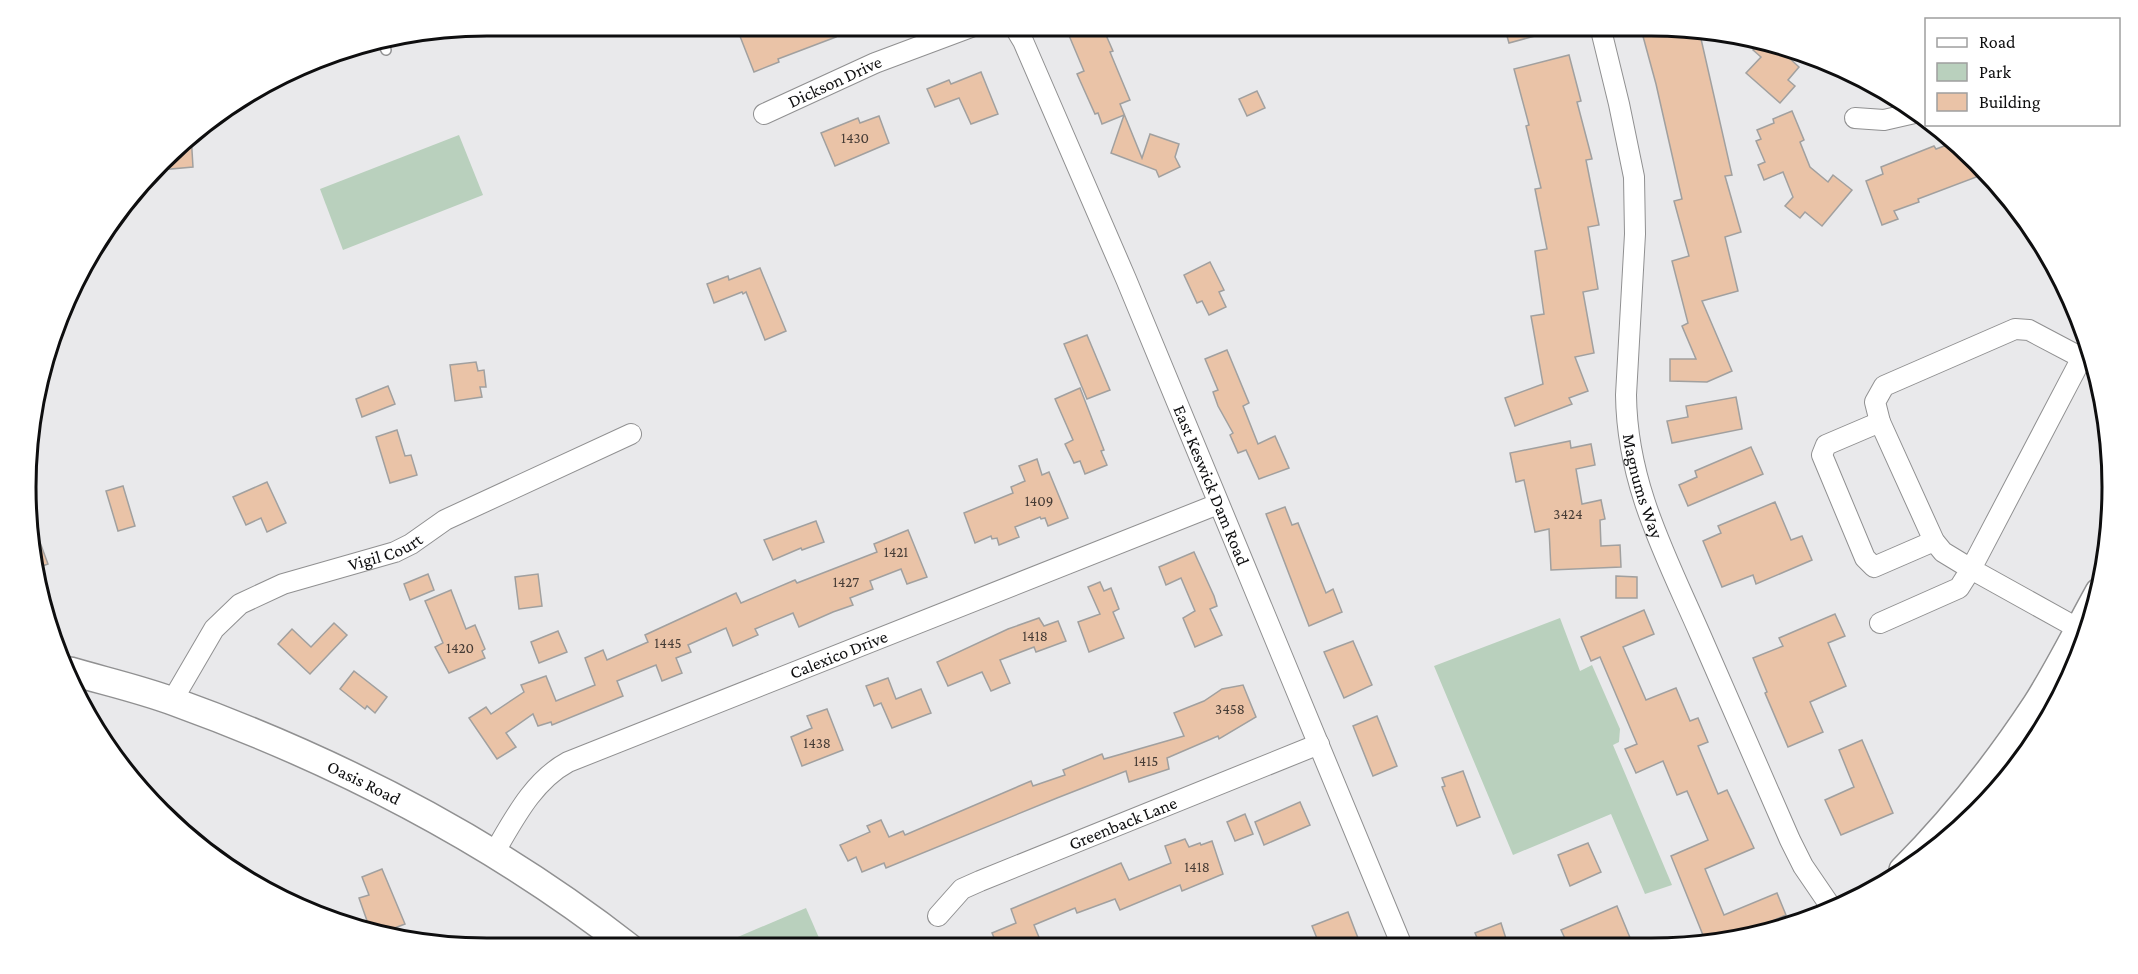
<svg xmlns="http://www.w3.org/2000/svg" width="2138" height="974" font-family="'Crimson Pro',serif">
  <rect width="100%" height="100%" fill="#e9e9eb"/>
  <!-- green -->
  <g fill="#b9d0bd">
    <path d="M459,135L483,195L343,250L320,189Z"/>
    <path d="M1560,618L1580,671L1592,665L1620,729L1619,742L1613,745L1672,885L1645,894L1611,814L1513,855L1434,666Z"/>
    <path d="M806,908L823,947L712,948Z"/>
  </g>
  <!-- building -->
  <g fill="#eac3a7" stroke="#a1a09f" stroke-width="1.5">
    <path d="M736,26H765L768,33L787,26H832L836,37L778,59L779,62L754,72Z"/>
    <path d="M1065,26H1102L1113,51L1110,52L1130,100L1120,104L1142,158L1150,134L1179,144L1175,157L1180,167L1159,177L1156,170L1111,153L1124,115L1102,124L1098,113L1095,114L1077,74L1084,71Z"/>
    <path d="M1504,26H1556L1557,30L1509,43Z"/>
    <path d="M1654,26L1699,30L1732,175L1725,176L1741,232L1725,237L1738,291L1702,301L1732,371L1707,382L1670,381V359H1696L1682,326L1688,323L1672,261L1689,256L1674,201L1682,199L1656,84L1641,29Z"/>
    <path d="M1762,41L1774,44L1799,67L1788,80L1795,86L1780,103L1746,73L1761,57L1753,50Z"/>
    <path d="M1569,55L1581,101L1577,102L1592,159L1586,160L1599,225L1588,227L1598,289L1583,292L1594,353L1575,357L1588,391L1569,398L1572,404L1515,426L1505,398L1543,384L1531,316L1544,314L1535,251L1547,249L1535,189L1541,188L1526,126L1529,125L1514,69Z"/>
    <path d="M981,72L998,114L971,124L959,98L935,107L927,89L949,80L951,84Z"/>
    <path d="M1257,91L1265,108L1247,116L1239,99Z"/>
    <path d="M1792,111L1804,140L1800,142L1810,167L1828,182L1833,175L1852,190L1822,226L1805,212L1800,218L1785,206L1793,197L1783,172L1764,180L1758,165L1765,162L1756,141L1761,139L1757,130L1774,123L1773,119Z"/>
    <path d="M879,116L889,143L835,166L821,133L858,118L860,123Z"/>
    <path d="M191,134L193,167L159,170L183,140Z"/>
    <path d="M1955,142L1977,160L1987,173L1918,199L1919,202L1894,211L1898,219L1882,225L1866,181L1883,174L1881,167L1934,146L1936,149Z"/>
    <path d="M1210,262L1224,290L1219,292L1226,307L1209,315L1202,301L1197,303L1184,275Z"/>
    <path d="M760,268L786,331L765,340L746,292L743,294L742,292L714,303L707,284L728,276L729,280Z"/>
    <path d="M1087,335L1110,390L1087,399L1064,344Z"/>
    <path d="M1227,350L1249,403L1243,406L1258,444L1275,436L1289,468L1259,479L1246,450L1238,453L1230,435L1233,433L1218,406L1213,392L1218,390L1205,359Z"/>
    <path d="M476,362L478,371L484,370L486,387H480L482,397L455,401L450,365Z"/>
    <path d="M388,386L395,404L362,417L356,399Z"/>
    <path d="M1080,388L1104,450L1101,451L1107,465L1085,474L1080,461L1074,463L1065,444L1073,440L1055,399Z"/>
    <path d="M1736,397L1742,429L1672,443L1667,421L1688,417L1686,406Z"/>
    <path d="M397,430L405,456L411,455L417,475L390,483L376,437Z"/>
    <path d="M1570,441L1571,448L1591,444L1595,465L1576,469L1582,504L1601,500L1605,519L1600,520L1601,546L1620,545L1621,567L1551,570L1549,529L1535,532L1524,480L1516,482L1510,453Z"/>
    <path d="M1751,447L1763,474L1688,506L1679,485L1697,477L1695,471Z"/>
    <path d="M1037,459L1042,475L1049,472L1068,518L1048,526L1045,518L1041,519L1040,517L1015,527L1019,537L999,545L997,538L992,539L991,536L975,543L964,513L1013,493L1011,487L1025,481L1019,466Z"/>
    <path d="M267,482L286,523L267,532L261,518L246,525L233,497Z"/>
    <path d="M123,486L135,526L118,531L106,491Z"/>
    <path d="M1775,502L1791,540L1802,536L1812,560L1756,584L1753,575L1722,587L1703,541L1721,533L1718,526Z"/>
    <path d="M1285,507L1292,525L1298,523L1326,593L1333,589L1342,612L1309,626L1266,514Z"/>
    <path d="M816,521L824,542L802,550L801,548L773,560L764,540Z"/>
    <path d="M34,526L48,564L34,569L29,527Z"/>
    <path d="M908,530L927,577L907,584L901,569L870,581L873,589L850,598L853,605L833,612L799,627L793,613L755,629L758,635L733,646L726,628L688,645L691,652L676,658L682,673L662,681L656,665L617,681L623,696L552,725L551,722L538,726L533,714L506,733L516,747L497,759L469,718L486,707L491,714L524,692L521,685L546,676L556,701L595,685L585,658L603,650L607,660L648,642L645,635L736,593L741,603L795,580L797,583L877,552L874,544Z"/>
    <path d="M1194,552L1214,596L1217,606L1210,609L1222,635L1195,647L1183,618L1195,611L1181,578L1166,585L1159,567Z"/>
    <path d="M428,574L434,590L410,600L404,584Z"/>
    <path d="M538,574L542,606L519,609L515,577Z"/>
    <path d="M1616,576L1637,577V598H1616Z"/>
    <path d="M1100,582L1104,591L1111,588L1119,609L1113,612L1124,638L1089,652L1078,622L1100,614L1088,587Z"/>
    <path d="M451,590L466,629L475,625L485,649L482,651L485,658L449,673L435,647L443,643L425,601Z"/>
    <path d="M1644,610L1654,634L1623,647L1646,700L1676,688L1690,721L1698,718L1708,742L1698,746L1718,794L1727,790L1754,848L1705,869L1724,915L1777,893L1786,915L1734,938L1712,945H1707L1671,856L1708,840L1687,791L1677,795L1663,761L1636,773L1625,749L1637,744L1600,657L1591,661L1581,637Z"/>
    <path d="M1835,614L1845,636L1828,643L1846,686L1810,702L1823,732L1788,747L1765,693L1767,692L1753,658L1783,646L1779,638Z"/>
    <path d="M1039,618L1044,626L1058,621L1066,641L1036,652L1034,647L1000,660L1010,683L991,691L982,672L948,686L937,662L1008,629Z"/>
    <path d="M334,623L347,635L310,674L278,644L292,629L311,647Z"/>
    <path d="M558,631L567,652L539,663L531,642Z"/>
    <path d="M1353,641L1372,685L1344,698L1324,652Z"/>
    <path d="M354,671L387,697L375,713L367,706L365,709L340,689Z"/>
    <path d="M888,678L896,699L921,689L931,713L892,728L881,703L874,706L866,686Z"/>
    <path d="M1243,685L1256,717L1219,739L1218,736L1167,758L1169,769L1129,782L1126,771L1057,798L886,868L884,863L862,872L856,857L848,861L840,845L870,832L867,826L881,820L889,837L903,831L905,835L1031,781L1033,786L1065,775L1063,770L1102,754L1104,759L1184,736L1174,713L1204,701L1222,689Z"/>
    <path d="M827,709L843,750L802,766L791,737L812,728L807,716Z"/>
    <path d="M1377,716L1397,766L1373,776L1353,726Z"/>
    <path d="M1862,740L1893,813L1841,835L1825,800L1854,787L1839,750Z"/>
    <path d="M1463,771L1480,817L1457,826L1442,787L1445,786L1442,778Z"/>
    <path d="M1300,802L1310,825L1264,845L1255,822Z"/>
    <path d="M1245,814L1253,834L1235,841L1227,822Z"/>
    <path d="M1185,839L1189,847L1200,843L1201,845L1212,841L1223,874L1182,891L1180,885L1120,910L1115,899L1077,913L1075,908L1034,925L1043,947H998L992,933L1016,923L1011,909L1121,863L1129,880L1171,863L1165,846Z"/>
    <path d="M1588,843L1601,872L1570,886L1558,855Z"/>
    <path d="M382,869L405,924L379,934L371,932L359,898L369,895L362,877Z"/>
    <path d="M1617,906L1633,945H1568L1561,930Z"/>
    <path d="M1348,912L1361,946H1320L1312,926Z"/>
    <path d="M1501,923L1508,945H1480L1475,933Z"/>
  </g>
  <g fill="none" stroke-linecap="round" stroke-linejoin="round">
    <defs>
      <path id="lane" d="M383,43L386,50"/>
      <g id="street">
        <path id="s1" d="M1014,26L1023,41L1126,279L1402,946"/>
        <path id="s2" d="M1600,26L1619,104L1634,177L1635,234L1626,395C1627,484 1665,554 1700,634C1730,702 1760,771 1790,840L1803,866L1833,910"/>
        <path id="s3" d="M764,114L875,63L974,26"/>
        <path d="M1855,118L1884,120L1919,112"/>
        <path d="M1880,422L1826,445L1822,455L1865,558L1874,567L1934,541"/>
        <path d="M1880,623L1959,588L1971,569L1943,552L1934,541L1880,422L1875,402L1884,386L2015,329L2029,330L2082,358"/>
        <path d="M2079,629L1971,569L2088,346"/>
        <path id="s4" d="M172,701L214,629L240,604L283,584L395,552L411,544L445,520L631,434"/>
        <path id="s5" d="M494,853C514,819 533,781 568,762L1218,504"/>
        <path id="s6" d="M938,916L962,889L980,881L1319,744"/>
      </g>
      <g id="secondary">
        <path id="s7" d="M70,671C104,681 140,689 175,702C338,761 493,841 630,948"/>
        <path d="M1903,870C1953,820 1997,764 2036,705C2059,669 2078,630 2099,592"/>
      </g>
    </defs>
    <!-- lane casing -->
    <use href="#lane" stroke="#909091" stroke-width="12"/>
    <!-- street casing -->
    <use href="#street" stroke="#909091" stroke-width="22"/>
    <!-- secondary casing -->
    <use href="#secondary" stroke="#909091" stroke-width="30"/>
    <!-- lane -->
    <use href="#lane" stroke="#fff" stroke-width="9"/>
    <!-- street -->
    <use href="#street" stroke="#fff" stroke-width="20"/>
    <!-- secondary -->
    <use href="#secondary" stroke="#fff" stroke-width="27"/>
  </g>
  <g text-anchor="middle" stroke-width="5" stroke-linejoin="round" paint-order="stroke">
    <!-- number labels -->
    <g font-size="15" fill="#453b35">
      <text x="855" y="143">1430</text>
      <text x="1039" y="506">1409</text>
      <text x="1568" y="519">3424</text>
      <text x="896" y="557">1421</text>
      <text x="846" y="587">1427</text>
      <text x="1035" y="641">1418</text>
      <text x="668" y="648">1445</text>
      <text x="460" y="653">1420</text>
      <text x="1230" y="714">3458</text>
      <text x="817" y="748">1438</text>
      <text x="1146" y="766">1415</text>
      <text x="1197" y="872">1418</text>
    </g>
    <!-- street labels -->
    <g font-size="18" fill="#0e0e0f" stroke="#fff">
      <text dy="6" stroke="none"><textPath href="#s3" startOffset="78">Dickson Drive</textPath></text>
      <text dy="6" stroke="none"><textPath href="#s1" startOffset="500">East Keswick Dam Road</textPath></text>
      <text dy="6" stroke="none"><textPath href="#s2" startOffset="466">Magnums Way</textPath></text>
      <text dy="6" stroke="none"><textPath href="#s4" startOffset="274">Vigil Court</textPath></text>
      <text dy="6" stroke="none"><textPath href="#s5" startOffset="410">Calexico Drive</textPath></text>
      <text dy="6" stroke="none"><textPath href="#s7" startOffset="315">Oasis Road</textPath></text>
      <text dy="6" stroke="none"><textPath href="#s6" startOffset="210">Greenback Lane</textPath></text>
    </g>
  </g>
  <!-- crop -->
  <path d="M0 0H2138V974H0ZM487 36H1651A451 451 0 0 1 2102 487V487A451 451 0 0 1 1651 938H487A451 451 0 0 1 36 487V487A451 451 0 0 1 487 36Z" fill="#fff" fill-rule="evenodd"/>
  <path fill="none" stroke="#0e0e0f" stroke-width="3" d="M487 36H1651A451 451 0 0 1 2102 487V487A451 451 0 0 1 1651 938H487A451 451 0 0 1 36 487V487A451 451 0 0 1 487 36Z"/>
  <!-- legend -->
  <rect x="1925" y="18" width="195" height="108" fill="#ffffff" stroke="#9f9f9f" stroke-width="1.5"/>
  <rect x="1937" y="38" width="30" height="9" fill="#ffffff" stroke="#9f9f9f" stroke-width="1.5"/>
  <text x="1979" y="48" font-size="18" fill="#0e0e0f">Road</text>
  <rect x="1937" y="63" width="30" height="18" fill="#b9d0bd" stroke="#9f9f9f" stroke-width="1.5"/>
  <text x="1979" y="78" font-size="18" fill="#0e0e0f">Park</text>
  <rect x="1937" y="93" width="30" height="18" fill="#eac3a7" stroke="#9f9f9f" stroke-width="1.5"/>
  <text x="1979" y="108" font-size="18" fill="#0e0e0f">Building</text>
</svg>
